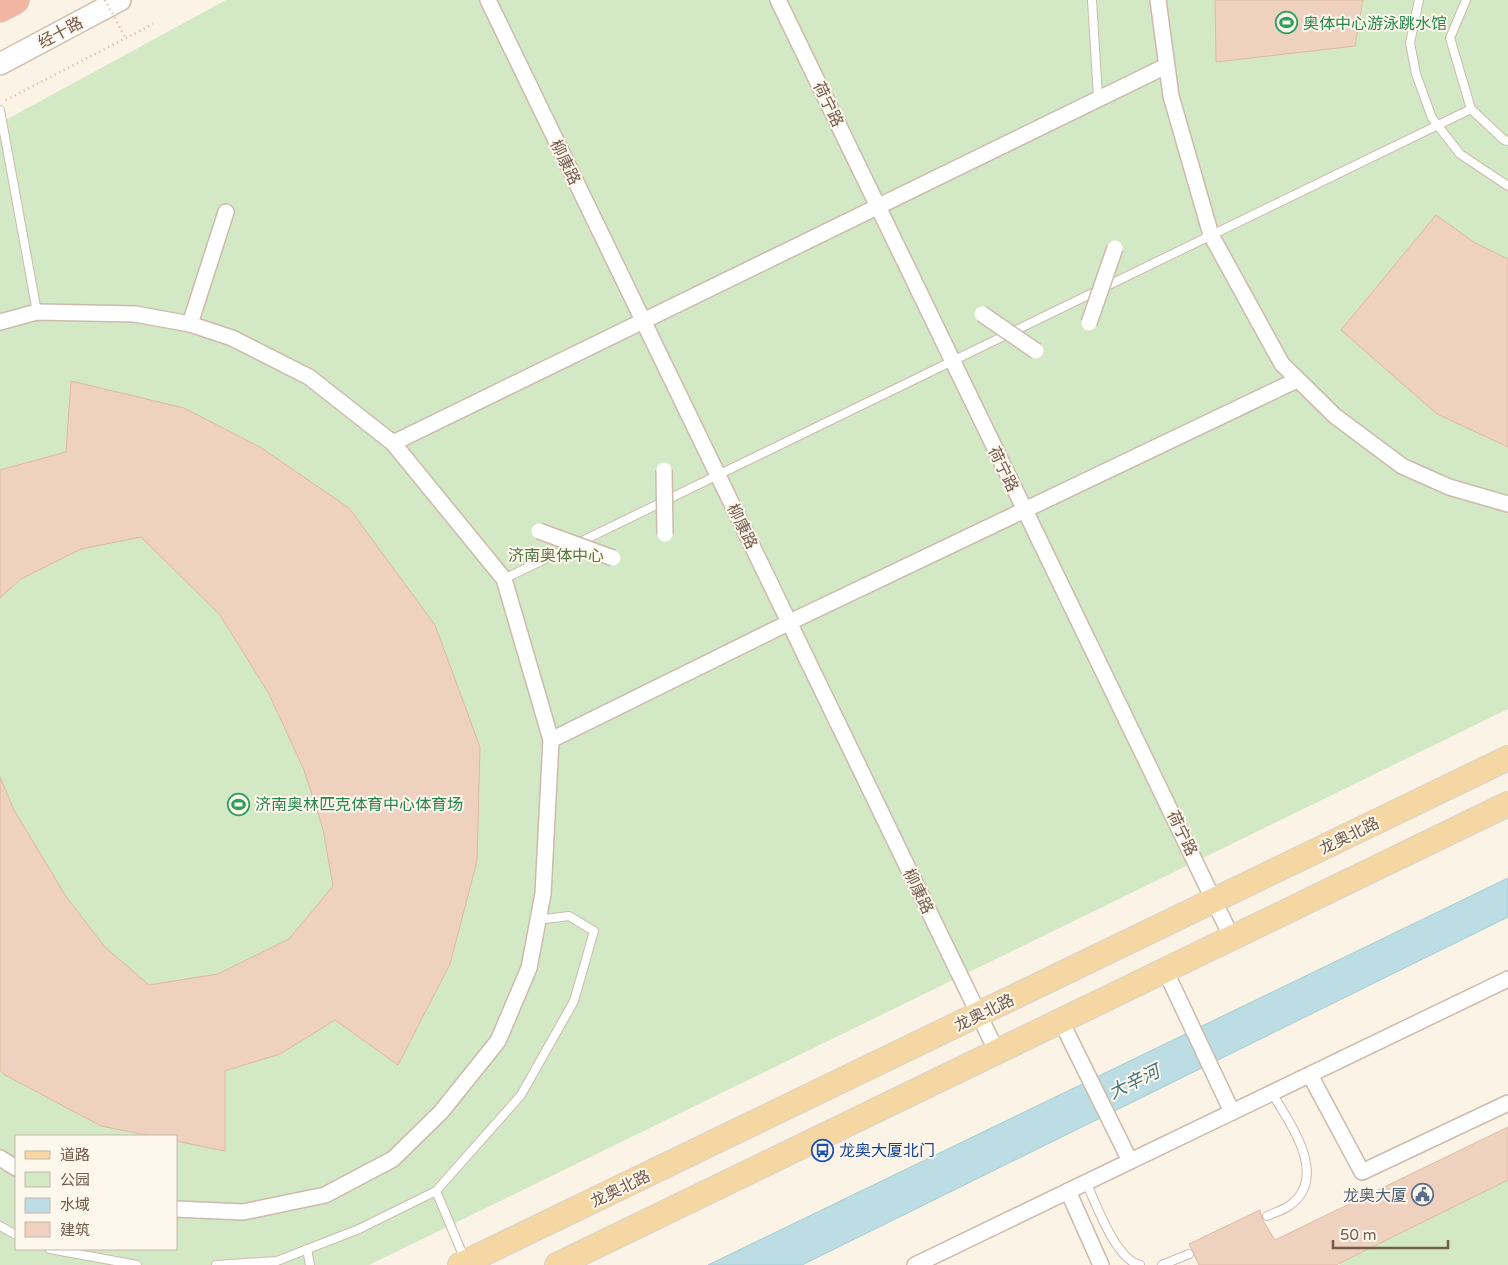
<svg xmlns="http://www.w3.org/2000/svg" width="1508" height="1265" font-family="'Varela Round','Noto Sans SC',sans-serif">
  <rect width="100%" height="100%" fill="#fbf3e6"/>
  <!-- green -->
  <g fill="#d3e8c5" fill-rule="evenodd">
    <path d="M226,0H1508V709L369,1265H0V123ZM16,1136H176V1249H16Z"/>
    <path d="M1508,1180V1265H1340L1339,1263Z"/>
  </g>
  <!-- water -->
  <path fill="#bcdde3" stroke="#a3ccd4" d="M1508,878V917L802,1265H708Z"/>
  <!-- building -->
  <g fill="#eed2bf" stroke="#e0b9a1">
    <path d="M1215,0H1363L1355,46L1216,62Z"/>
    <path d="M1436,215L1475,243L1508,259V447L1437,414L1341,330Z"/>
    <path d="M71,381L184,408L260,447L349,508L435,625L480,747L477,861L450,964L398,1065L335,1020L280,1054L225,1071V1151L176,1141V1136H151L101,1126L5,1075L0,1070V777L14,810L67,898L105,947L149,985L218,974L289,939L333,886L323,829L304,770L269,694L220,615L141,537L81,549L21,579L0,598V470L66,452Z"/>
    <path d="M1508,1127V1180L1336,1265H1199L1189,1244L1260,1210L1262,1219L1275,1240Z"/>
  </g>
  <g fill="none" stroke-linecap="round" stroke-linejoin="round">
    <defs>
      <g id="lane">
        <path d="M1092,0L1098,97"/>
        <path d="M1419,0L1410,43L1416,74L1432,118L1460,154L1508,186"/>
        <path d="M1466,0L1450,38L1471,109L1504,140L1508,141"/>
        <path d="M0,110L37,312"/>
        <path d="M504,579L1471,109"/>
        <path d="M1086,1182C1096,1204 1116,1260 1140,1265"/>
        <path d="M436,1191L465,1260"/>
        <path d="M1267,1216C1274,1213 1283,1210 1289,1206C1330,1177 1290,1124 1272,1093"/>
        <path d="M0,1226L16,1235"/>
        <path d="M50,1249L137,1265"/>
        <path d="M307,1249L310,1265"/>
        <path d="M216,1265L277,1261L359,1229L436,1191L521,1095L574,1001L594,931L569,916L537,920"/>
        <path d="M1162,1265L1189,1254"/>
      </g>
      <g id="street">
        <path d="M488,0L997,1052"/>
        <path d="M778,0L1232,938"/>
        <path d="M1158,0L1171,96L1211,235L1282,364L1335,416L1402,466L1449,487L1508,504"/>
        <path d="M0,322L37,312L135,314L190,324L232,338L309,377L393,443L504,579L551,740L543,894L529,968L498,1041L441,1112L393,1159L325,1195L243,1212L176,1209"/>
        <path d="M190,324L226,212"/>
        <path d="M393,443L1166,66"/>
        <path d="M551,740L790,622L1297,380"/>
        <path d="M1166,972L1232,1112"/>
        <path d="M1061,1021L1130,1161"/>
        <path d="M1310,1075L1362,1172L1508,1103"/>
        <path d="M0,1158L16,1168"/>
        <path d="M1068,1191L1101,1265"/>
        <path d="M915,1265L1508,979"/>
      </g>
      <path id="secondary" d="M0,64L120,0"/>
      <g id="primary">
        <path d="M460,1265L1508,758"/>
        <path d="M557,1265L1508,804"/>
      </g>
      <path id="highway" d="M0,8L15,0"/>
    </defs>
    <!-- lane casing -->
    <use href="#lane" stroke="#ccbbad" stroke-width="10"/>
    <!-- street casing -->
    <use href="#street" stroke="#ccbbad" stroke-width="18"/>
    <!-- secondary casing -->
    <use href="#secondary" stroke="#d0bdad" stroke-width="24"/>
    <!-- primary casing -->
    <use href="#primary" stroke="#d8d1cd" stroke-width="26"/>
    <!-- highway casing -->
    <use href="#highway" stroke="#d8d1cd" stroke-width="30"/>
    <!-- path -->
    <path stroke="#d3b6a3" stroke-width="2.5" stroke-dasharray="1 4" stroke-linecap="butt" d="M6,100L153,24"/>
    <!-- lane -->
    <use href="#lane" stroke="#fff" stroke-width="8"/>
    <!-- street -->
    <use href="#street" stroke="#fff" stroke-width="15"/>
    <!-- secondary -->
    <use href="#secondary" stroke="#fff" stroke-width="21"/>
    <!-- primary -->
    <use href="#primary" stroke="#f5d7a3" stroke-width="24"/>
    <!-- highway -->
    <use href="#highway" stroke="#f1b6a1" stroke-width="28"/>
    <defs>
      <g id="street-bridge">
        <path d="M982,314L1036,351"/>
        <path d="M1089,323L1115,248"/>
        <path d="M664,470L665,534"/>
        <path d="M539,531L613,558"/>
      </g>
    </defs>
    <!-- street-bridge casing -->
    <use href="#street-bridge" stroke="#ccbbad" stroke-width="18" stroke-linecap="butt"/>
    <!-- path-bridge -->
    <path stroke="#d3b6a3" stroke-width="2.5" stroke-dasharray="1 4" stroke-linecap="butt" d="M105,0L126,39"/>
    <!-- street-bridge -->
    <use href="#street-bridge" stroke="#fff" stroke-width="15"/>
  </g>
  <!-- icons -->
  <defs>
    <symbol id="stadium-ring" viewBox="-11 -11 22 22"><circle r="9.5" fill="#fef7ec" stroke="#2e9e5b" stroke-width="1.5"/><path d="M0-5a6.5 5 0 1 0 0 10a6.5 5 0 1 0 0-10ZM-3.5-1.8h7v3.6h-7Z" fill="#2e9e5b"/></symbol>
    <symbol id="bus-ring" viewBox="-11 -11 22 22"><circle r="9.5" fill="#fef7ec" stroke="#1a4fb4" stroke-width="1.5"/><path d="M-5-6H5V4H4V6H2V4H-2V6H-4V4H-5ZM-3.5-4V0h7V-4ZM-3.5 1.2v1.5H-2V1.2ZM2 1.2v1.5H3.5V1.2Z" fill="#1a4fb4"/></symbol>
    <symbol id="civic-ring" viewBox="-11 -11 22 22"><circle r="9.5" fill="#fef7ec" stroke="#5c6f8a" stroke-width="1.5"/><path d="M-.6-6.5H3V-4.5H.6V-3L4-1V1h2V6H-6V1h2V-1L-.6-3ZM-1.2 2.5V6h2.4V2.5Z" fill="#5c6f8a"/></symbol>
  </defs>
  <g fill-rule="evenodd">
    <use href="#stadium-ring" x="1274" y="10" width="25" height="25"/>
    <use href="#stadium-ring" x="226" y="792" width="25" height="25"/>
    <use href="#bus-ring" x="810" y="1138" width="25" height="25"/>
    <use href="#civic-ring" x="1410" y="1182" width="25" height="25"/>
  </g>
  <g text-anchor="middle" stroke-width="4" stroke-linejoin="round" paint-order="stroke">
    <!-- leisure labels -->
    <g font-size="16" fill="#27864d" stroke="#fef7ec" text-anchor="start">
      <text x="1303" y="29">奥体中心游泳跳水馆</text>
      <text x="255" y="810">济南奥林匹克体育中心体育场</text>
    </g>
    <!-- street labels -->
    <g font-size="16" fill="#725a4c" stroke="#fef7ec">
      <text transform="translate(60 32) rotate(-28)" y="6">经十路</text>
      <text transform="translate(829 104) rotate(64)" y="6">荷宁路</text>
      <text transform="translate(566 162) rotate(64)" y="6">柳康路</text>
      <text transform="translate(1004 469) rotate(64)" y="6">荷宁路</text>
      <text transform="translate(743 526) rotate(64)" y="6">柳康路</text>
      <text transform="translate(1183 833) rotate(64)" y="6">荷宁路</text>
      <text transform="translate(1349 835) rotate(-26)" y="6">龙奥北路</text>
      <text transform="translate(919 891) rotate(64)" y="6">柳康路</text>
      <text transform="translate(984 1012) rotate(-26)" y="6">龙奥北路</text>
      <text transform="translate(620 1188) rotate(-26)" y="6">龙奥北路</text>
    </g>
    <!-- park labels -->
    <g font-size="16" fill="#547845" stroke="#fef7ec">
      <text x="556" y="561">济南奥体中心</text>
    </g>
    <!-- transit labels -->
    <g font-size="16" fill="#164399" stroke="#fef7ec" text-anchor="start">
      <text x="839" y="1156">龙奥大厦北门</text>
    </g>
    <!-- service labels -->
    <g font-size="16" fill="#4e5e75" stroke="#fef7ec" text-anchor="end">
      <text x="1407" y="1201">龙奥大厦</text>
    </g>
    <!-- water labels -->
    <g font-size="18" font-style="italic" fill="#44747e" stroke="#fef7ec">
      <text transform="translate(1134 1082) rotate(-26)" y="6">大辛河</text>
    </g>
  </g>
  <!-- legend -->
  <rect x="15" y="1135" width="162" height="115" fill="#fef7ec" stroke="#c6b8ac"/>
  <rect x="25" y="1151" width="25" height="8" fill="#f5d7a3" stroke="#c6b8ac"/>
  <text x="60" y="1160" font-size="15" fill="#725a4c">道路</text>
  <rect x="25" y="1172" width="25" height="15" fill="#d3e8c5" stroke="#c6b8ac"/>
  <text x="60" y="1185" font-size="15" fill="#725a4c">公园</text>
  <rect x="25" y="1198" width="25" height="15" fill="#bcdde3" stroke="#c6b8ac"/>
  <text x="60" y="1210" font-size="15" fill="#725a4c">水域</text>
  <rect x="25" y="1222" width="25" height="15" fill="#eed2bf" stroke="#c6b8ac"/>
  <text x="60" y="1235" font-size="15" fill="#725a4c">建筑</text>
  <!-- scale -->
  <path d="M1333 1240v8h115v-8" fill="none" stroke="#725a4c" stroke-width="2.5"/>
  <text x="1340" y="1240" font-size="15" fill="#725a4c" stroke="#fef7ec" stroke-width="4" paint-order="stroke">50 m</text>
</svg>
